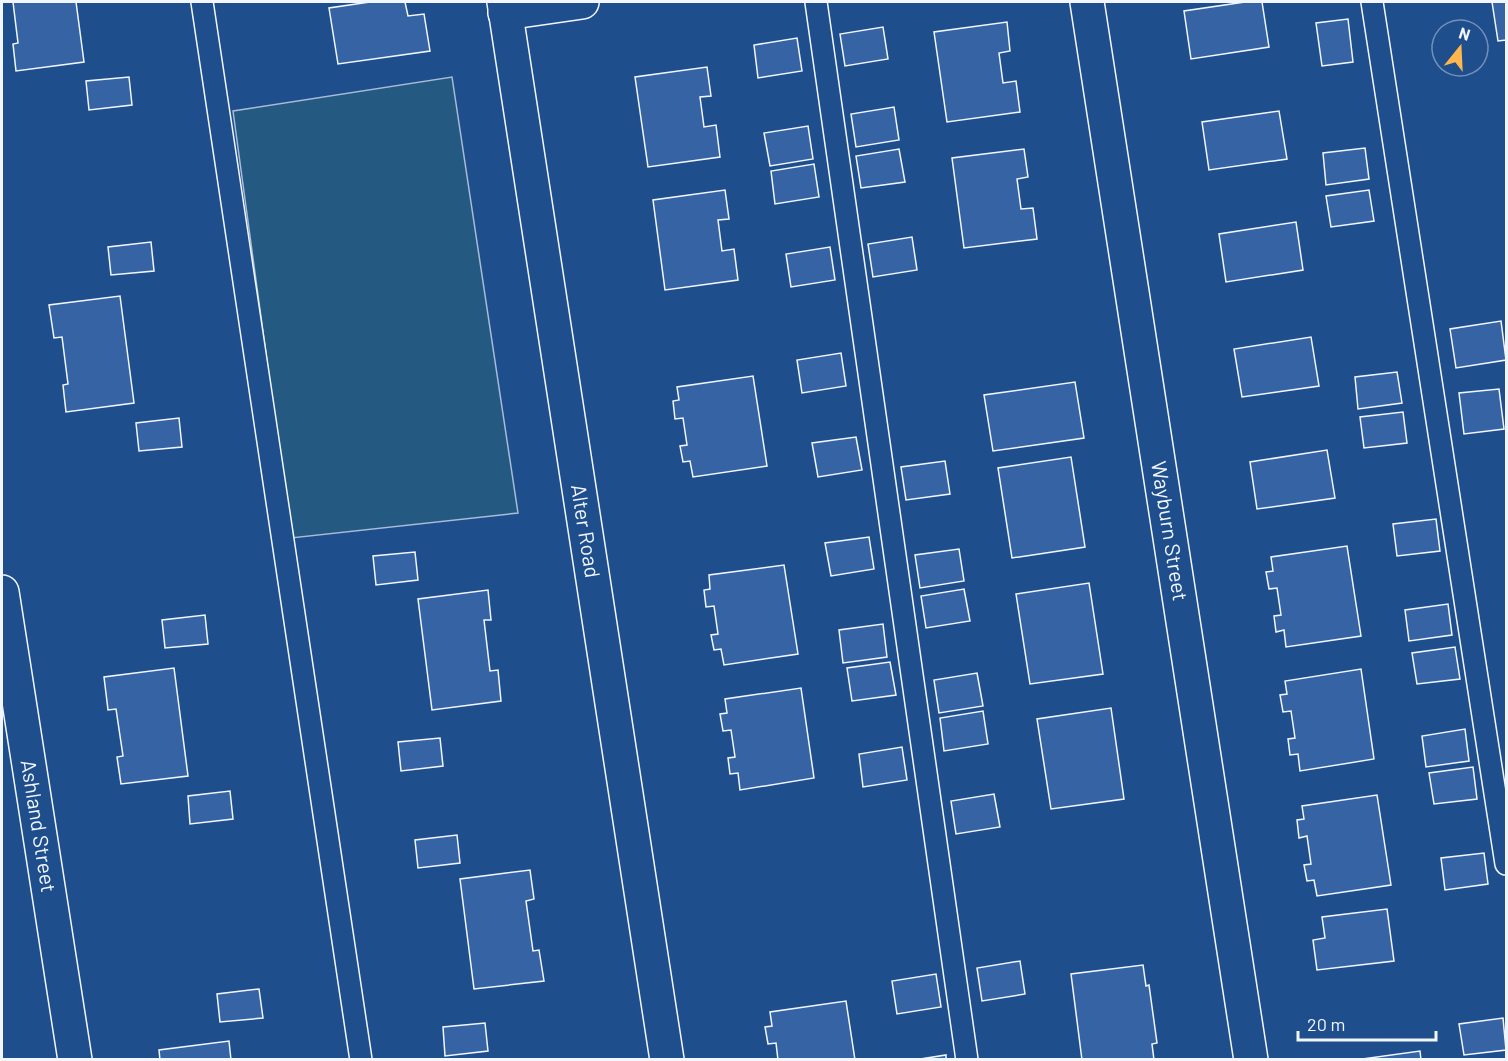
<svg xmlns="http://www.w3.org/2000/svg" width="1508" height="1061" font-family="Barlow,sans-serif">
  <rect width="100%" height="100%" fill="#1f4e8c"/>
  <!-- green -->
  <path fill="#245a82" stroke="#a8bbd7" stroke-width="1.5" d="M452,77L518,513L291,538L233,111Z"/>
  <!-- building -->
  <g fill="#3563a3" stroke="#f2f6ff" stroke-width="1.5">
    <path d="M13,2H76L84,62L16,71L13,44L18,43Z"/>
    <path d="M370,2H405L408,16L424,14L430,51L338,64L329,8Z"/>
    <path d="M1245,2H1262L1269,47L1191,59L1184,11Z"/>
    <path d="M1492,2H1506V40L1498,41Z"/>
    <path d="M1348,19L1353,62L1322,66L1316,23Z"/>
    <path d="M1007,22L1010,51L999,53L1003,83L1016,81L1020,112L947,122L934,32Z"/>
    <path d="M883,27L888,59L845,66L840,34Z"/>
    <path d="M797,38L802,71L758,78L754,45Z"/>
    <path d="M707,67L711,96L700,97L704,127L716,125L720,157L648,167L635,77Z"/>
    <path d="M129,77L132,105L89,110L86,81Z"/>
    <path d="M894,107L899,140L856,147L851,114Z"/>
    <path d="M1279,111L1287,159L1209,170L1202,122Z"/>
    <path d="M808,126L813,159L770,166L764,133Z"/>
    <path d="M1365,148L1369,179L1326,185L1323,153Z"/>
    <path d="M899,149L905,182L861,188L856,156Z"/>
    <path d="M1024,149L1028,177L1017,179L1021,209L1033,208L1037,239L964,248L952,158Z"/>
    <path d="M814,164L819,197L775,204L771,171Z"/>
    <path d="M725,190L729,219L718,220L722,251L734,249L738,280L665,290L653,200Z"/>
    <path d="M1369,190L1374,221L1331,227L1326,196Z"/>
    <path d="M1296,222L1303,270L1226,282L1219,234Z"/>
    <path d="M912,237L917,270L873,277L868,244Z"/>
    <path d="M151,242L154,271L111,275L108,247Z"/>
    <path d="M830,247L835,280L791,287L786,254Z"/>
    <path d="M120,296L134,403L66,412L63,385L68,384L62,337L54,338L49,305Z"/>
    <path d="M1501,321L1506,360L1456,368L1450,329Z"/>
    <path d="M1311,337L1319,386L1242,397L1234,349Z"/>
    <path d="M841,353L846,386L802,393L797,360Z"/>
    <path d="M1397,372L1402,403L1358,409L1355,377Z"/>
    <path d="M753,376L767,466L693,477L690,461L683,462L680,446L687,445L683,418L675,419L673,401L679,400L677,387Z"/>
    <path d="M1075,382L1084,438L993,451L984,395Z"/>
    <path d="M1499,389L1504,429L1464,434L1459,393Z"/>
    <path d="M1403,412L1407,443L1364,448L1360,417Z"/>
    <path d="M179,418L182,447L139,451L136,423Z"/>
    <path d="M856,437L862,470L818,477L812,443Z"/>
    <path d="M1327,450L1335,498L1257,509L1250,462Z"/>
    <path d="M1071,457L1085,547L1012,558L998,468Z"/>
    <path d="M945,461L950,494L906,500L901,467Z"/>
    <path d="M1436,519L1440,551L1397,556L1393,524Z"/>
    <path d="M869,537L874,569L831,576L825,543Z"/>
    <path d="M1347,546L1361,636L1286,647L1284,630L1276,632L1274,616L1281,615L1277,588L1269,589L1266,572L1273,571L1271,557Z"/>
    <path d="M959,549L964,581L920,588L915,555Z"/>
    <path d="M415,552L418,580L376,585L373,556Z"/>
    <path d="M784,565L798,654L724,665L721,649L714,650L711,635L718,634L714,606L706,607L704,590L710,589L709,575Z"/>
    <path d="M1089,583L1103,674L1030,684L1016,594Z"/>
    <path d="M964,589L970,621L926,628L921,596Z"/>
    <path d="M488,590L491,620H484L490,671L498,670L501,701L432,710L418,599Z"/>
    <path d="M1448,604L1452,635L1409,641L1405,610Z"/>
    <path d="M205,615L208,644L165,648L162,620Z"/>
    <path d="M883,624L887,657L843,663L839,630Z"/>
    <path d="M1455,647L1460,679L1417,684L1412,653Z"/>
    <path d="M890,662L896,695L852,701L847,668Z"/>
    <path d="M174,668L188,776L121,784L117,757L123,756L116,709L108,710L104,677Z"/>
    <path d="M1361,669L1374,759L1300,771L1298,754L1290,755L1288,739L1295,738L1291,711L1283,712L1280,695L1287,694L1285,681Z"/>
    <path d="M977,673L983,706L939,713L934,680Z"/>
    <path d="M801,688L814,778L740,790L738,773L730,774L728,758L735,757L731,730L723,731L720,714L727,713L725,699Z"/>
    <path d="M1111,708L1124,799L1051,809L1037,719Z"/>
    <path d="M983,711L988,744L944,751L940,718Z"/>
    <path d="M1465,729L1469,761L1426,767L1422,736Z"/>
    <path d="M440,738L443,766L401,771L398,742Z"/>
    <path d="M902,747L907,780L863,787L859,754Z"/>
    <path d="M1473,767L1477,799L1434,804L1429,773Z"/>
    <path d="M230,791L233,819L190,824L188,796Z"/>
    <path d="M994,794L1000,827L956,834L951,801Z"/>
    <path d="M1377,795L1391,885L1317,896L1314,880L1307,881L1304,865L1311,864L1307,836L1299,838L1297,820L1304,819L1302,806Z"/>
    <path d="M457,835L460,863L418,868L415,840Z"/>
    <path d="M1484,853L1488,884L1445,890L1441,858Z"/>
    <path d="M530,870L534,899L526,901L533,951L539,950L544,981L474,989L460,879Z"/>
    <path d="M1387,909L1394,961L1317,970L1313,940L1325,938L1322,917Z"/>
    <path d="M1020,961L1025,994L982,1001L977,968Z"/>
    <path d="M1143,965L1146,986L1149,985L1157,1043L1152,1044L1154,1060H1082L1071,974Z"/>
    <path d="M936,974L941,1007L897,1014L892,981Z"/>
    <path d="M259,989L263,1018L220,1022L217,994Z"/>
    <path d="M846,1001L855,1060H778L776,1043L768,1044L765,1027L772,1026L770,1012Z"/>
    <path d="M1503,1018L1506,1050L1464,1055L1459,1024Z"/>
    <path d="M485,1023L488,1051L445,1056L443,1027Z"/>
    <path d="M229,1041L231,1060H160L159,1050Z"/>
    <path d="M1420,1051L1421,1060H1355Z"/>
    <path d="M946,1055V1060H914Z"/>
  </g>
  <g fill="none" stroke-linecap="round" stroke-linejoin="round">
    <defs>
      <g id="lane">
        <path d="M202,2L361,1060"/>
        <path d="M816,2L967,1060"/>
        <path d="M1372,2L1506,864"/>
      </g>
      <g id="street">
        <path d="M1087,2L1251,1060"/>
        <path d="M505,13L582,2"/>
        <path d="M2,592L75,1060"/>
      </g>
      <path id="secondary" d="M504,2L667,1060"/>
    </defs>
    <!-- lane casing -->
    <use href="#lane" stroke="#f2f6ff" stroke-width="24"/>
    <!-- street casing -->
    <use href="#street" stroke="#f2f6ff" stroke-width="36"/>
    <!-- secondary casing -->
    <use href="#secondary" stroke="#f2f6ff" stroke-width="36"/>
    <!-- lane -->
    <use href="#lane" stroke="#1f4e8c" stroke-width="21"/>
    <!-- street -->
    <use href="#street" stroke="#1f4e8c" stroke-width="33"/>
    <!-- secondary -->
    <use href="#secondary" stroke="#1f4e8c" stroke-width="33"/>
  </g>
  <g text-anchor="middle" stroke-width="4.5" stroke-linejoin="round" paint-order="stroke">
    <!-- street labels -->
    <g font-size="21" fill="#f2f6ff" stroke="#1f4e8c">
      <text transform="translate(585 531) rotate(81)" y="7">Alter Road</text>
      <text transform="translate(1169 531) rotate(81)" y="7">Wayburn Street</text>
      <text transform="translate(38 826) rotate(81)" y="7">Ashland Street</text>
    </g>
  </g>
  <!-- border -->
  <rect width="1508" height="1061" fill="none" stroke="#f2f6ff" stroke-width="6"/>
  <!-- north arrow -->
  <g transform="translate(1460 48) rotate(18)"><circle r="28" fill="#1f4e8c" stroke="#7391ba" stroke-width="1.5"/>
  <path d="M0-4.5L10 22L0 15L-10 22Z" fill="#ffb74d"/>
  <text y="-9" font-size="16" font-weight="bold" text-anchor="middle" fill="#f2f6ff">N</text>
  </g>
  <!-- scale -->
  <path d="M1298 1031v9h138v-9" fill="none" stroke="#f2f6ff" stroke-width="3"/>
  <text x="1307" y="1031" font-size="18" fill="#f2f6ff" stroke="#1f4e8c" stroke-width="4.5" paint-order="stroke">20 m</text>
</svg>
